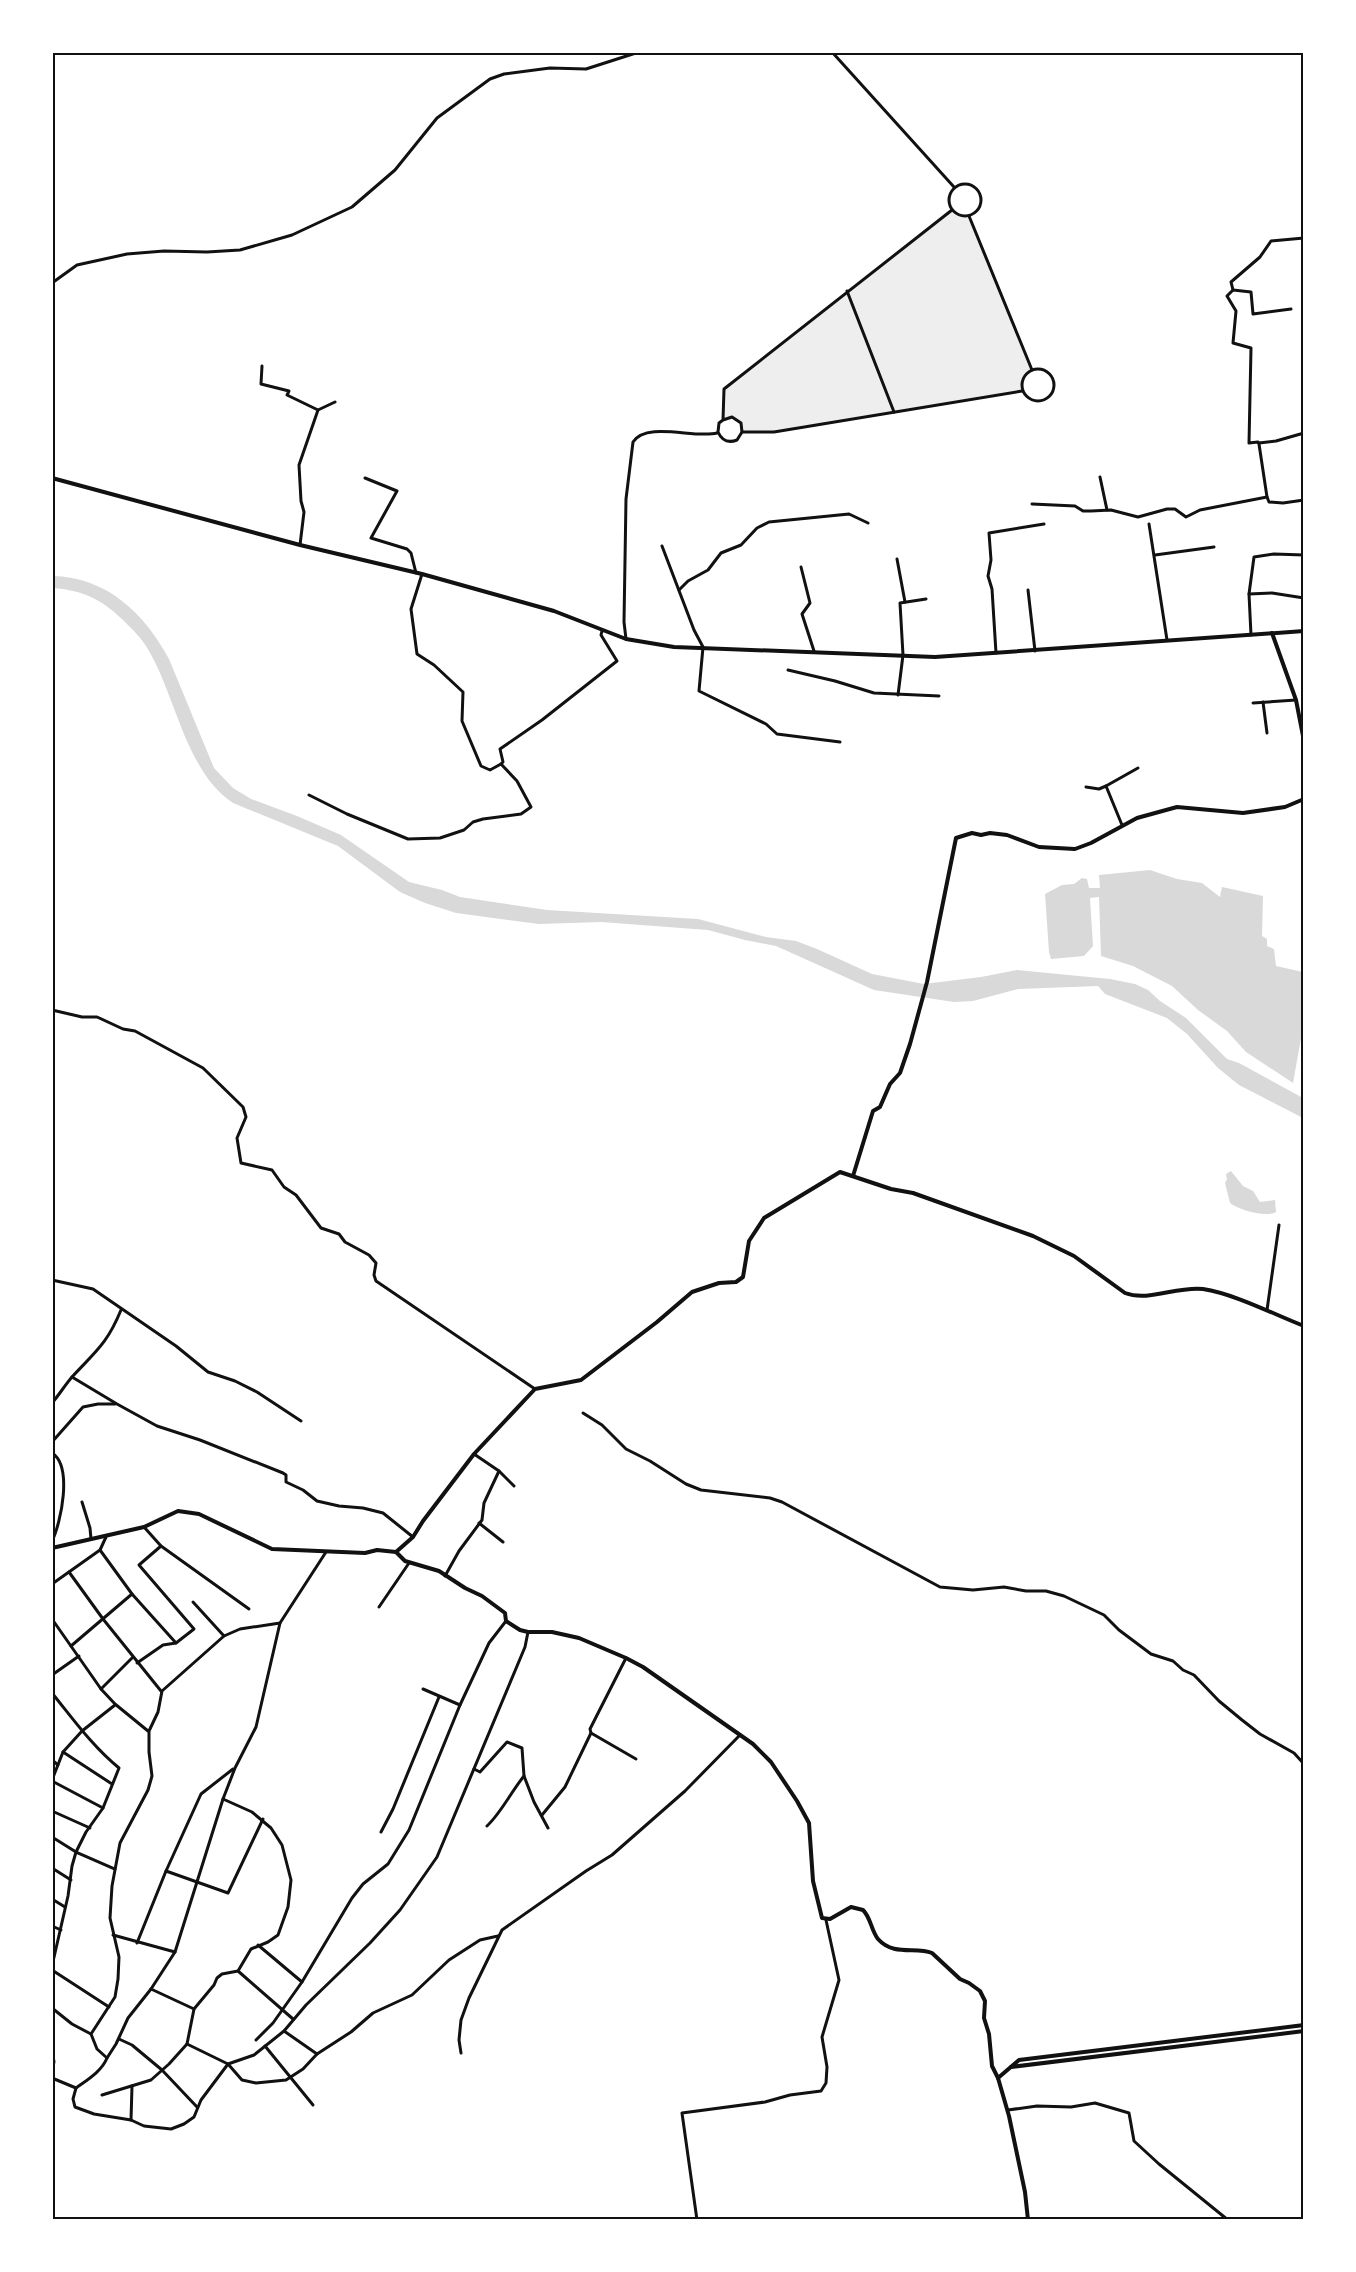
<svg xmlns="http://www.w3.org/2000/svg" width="1356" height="2272" font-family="Inter,sans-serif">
  <rect width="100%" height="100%" fill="#fff"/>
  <!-- green -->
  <path fill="#eee" d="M952,210L957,214L969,216L1032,370L1023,378L1022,391L774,432H742L741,423L732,417L723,420L724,389Z"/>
  <!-- water -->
  <g fill="#d9d9d9">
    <path d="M52,576C107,577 144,613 169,659L214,768L233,788L251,799L297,816L341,835L409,882L442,890L460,897L547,910L698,919L766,937L796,941L817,949L872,974L924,984L981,977L1017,970L1110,979L1135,984L1148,990L1160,1001L1186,1018L1227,1059L1239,1063L1303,1098V1118L1239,1085L1218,1068L1187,1034L1167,1018L1105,994L1098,986L1018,989L973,1001L954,1002L874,990L776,946L745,940L708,930L601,922L539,924L456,913L425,903L400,892L338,846L233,803C186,772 176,697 149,651C142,638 132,629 122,619C101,599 82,590 53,588Z"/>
    <path d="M1150,870L1177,879L1202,883L1220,897L1222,887L1263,896L1262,936L1267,939V946L1274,949L1276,966L1303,972V1027L1293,1083L1246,1052L1227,1031L1198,1010L1172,986L1133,966L1101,956L1099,897L1090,898L1093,946L1084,956L1051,959L1049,952L1045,894L1062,885L1074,884L1082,878L1087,879L1089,888H1100L1099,875Z"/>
    <path d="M1231,1171L1243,1186L1253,1191L1260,1202L1275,1200L1276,1212C1266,1218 1239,1210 1230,1203L1225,1183L1227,1179L1226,1174Z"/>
  </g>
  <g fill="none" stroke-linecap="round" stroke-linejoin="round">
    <!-- minor -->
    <g stroke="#111" stroke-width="3">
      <path d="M832,52L954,187"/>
      <circle cx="965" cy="200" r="16"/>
      <path d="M969,216L1032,370"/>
      <path d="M52,283L77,265L127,254L164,251L207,252L240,250L292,235L352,207L395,170L437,118L490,79L504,74L550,68L586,69L639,52"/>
      <path d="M1233,290L1251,292L1253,314L1291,309"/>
      <path d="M847,291L894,412"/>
      <path d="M262,366L261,384L289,391L287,395L318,410"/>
      <circle cx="1038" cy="385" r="16"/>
      <path d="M723,420L732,417L741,423L742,432L737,440C729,443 722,441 718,432L719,423L723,420L724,389L952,210"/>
      <path d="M742,432H774L1022,391"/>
      <path d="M1259,443L1276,441L1304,433"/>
      <path d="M1100,477L1107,510"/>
      <path d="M365,478L397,491L371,538L407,549L411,553L416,573"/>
      <path d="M1267,497L1259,444L1258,442L1249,443L1251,348L1233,343L1236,311L1227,296L1233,290L1231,282L1260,257L1271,241L1304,238"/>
      <path d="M1032,504L1075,506L1083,511H1091L1111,510L1138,517L1167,509H1175L1186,517L1200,510L1267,497L1269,502L1283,503L1304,500"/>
      <path d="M1149,524L1167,640"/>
      <path d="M300,545L304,512L301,501L299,465L318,410L335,402"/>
      <path d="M662,546L694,630L703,647L699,691L766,724L777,734L840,742"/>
      <path d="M1155,555L1214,547"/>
      <path d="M897,559L905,602"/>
      <path d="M801,567L810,603L802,614L814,651"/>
      <path d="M422,574L411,609L417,654L434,665L463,692L462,721L481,766L490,770L501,764"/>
      <path d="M679,590L688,581L708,570L721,553L741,545L757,528L769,522L849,514L868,523"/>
      <path d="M1028,590L1035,651"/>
      <path d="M1249,594L1272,593L1304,598"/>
      <path d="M1251,635L1249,594L1254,557L1274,554L1304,555"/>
      <path d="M626,639L624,622L626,499L633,442C647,421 695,439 717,433"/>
      <path d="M996,653L992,589L988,576L991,560L989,533L1044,524"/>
      <path d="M788,670L835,681L874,693L939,696"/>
      <path d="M898,695L903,655L900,603L926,599"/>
      <path d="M1263,702L1267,733"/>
      <path d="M1253,703L1296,700"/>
      <path d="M1086,787L1099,789L1106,786"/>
      <path d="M309,795L347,814L408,839L440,838L464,830L473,822L483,819L521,814L531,807L517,781L501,764L503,762L500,749L542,720L617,661L601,635L602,631"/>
      <path d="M1122,825L1106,786L1138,768"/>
      <path d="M52,1010L82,1017H97L123,1029L135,1031L203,1068L243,1107L246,1117L237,1138L241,1163L272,1170L284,1187L296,1195L321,1228L339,1234L345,1242L369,1255L376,1263L374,1275L376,1281L535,1389"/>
      <path d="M52,1280L93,1289L176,1346L208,1372L235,1381L257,1392L301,1421"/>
      <path d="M1267,1310L1279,1225"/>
      <path d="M72,1377L117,1404L157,1426L200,1440L283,1473L286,1475V1482L303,1490L317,1501L339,1506L363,1508L383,1513L413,1537"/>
      <path d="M52,1403C59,1395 65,1385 72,1377C96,1351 107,1344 121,1310"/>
      <path d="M583,1413L602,1425L626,1449L650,1461L686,1484L701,1490L770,1498L782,1502L940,1587L973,1590L1004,1587L1026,1591H1046L1064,1596L1104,1615L1119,1630L1151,1654L1173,1661L1183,1670L1194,1675L1219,1701L1242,1720L1260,1734L1294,1753L1304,1764"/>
      <path d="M52,1442L83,1407L98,1404H115"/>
      <path d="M52,1453C73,1466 61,1523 52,1541"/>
      <path d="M474,1454L499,1471L514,1486"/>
      <path d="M82,1502L90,1528L91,1539"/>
      <path d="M479,1523L503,1542"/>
      <path d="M144,1527L161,1546L249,1609"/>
      <path d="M100,1550L132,1594L176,1643"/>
      <path d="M69,1572L103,1619L161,1691"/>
      <path d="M445,1576L459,1551L482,1520L484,1503L499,1471"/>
      <path d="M52,1584L100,1550L106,1537"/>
      <path d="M193,1602L224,1636"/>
      <path d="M379,1607L409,1563"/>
      <path d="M52,1619L101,1689L115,1704L148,1731"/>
      <path d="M71,1646L132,1594"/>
      <path d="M626,1658L590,1729L591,1733L636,1759"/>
      <path d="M137,1663L163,1645L176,1643L194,1629L139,1565L161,1546"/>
      <path d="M52,1675L79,1656"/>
      <path d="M101,1689L133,1657"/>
      <path d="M423,1689L460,1705"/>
      <path d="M52,1693C73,1719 93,1747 119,1768L103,1808L86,1832L76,1852L72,1866L68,1896L52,1966"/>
      <path d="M63,1752L112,1784"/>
      <path d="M52,1760L58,1765"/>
      <path d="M474,1769L480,1772L507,1742L522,1748L524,1776L534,1802L548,1828"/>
      <path d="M52,1780L63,1752L82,1731L115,1705"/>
      <path d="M52,1781L103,1808"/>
      <path d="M52,1811L90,1828"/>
      <path d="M542,1815L565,1787L591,1733"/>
      <path d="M487,1826C501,1813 511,1792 524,1776"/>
      <path d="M381,1832L393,1809L439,1697"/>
      <path d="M52,1837L76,1852L115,1869"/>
      <path d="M52,1868L71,1880"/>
      <path d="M166,1871L228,1893L263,1819"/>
      <path d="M52,1899L65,1907"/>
      <path d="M52,1926L61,1930"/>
      <path d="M113,1935L175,1952"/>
      <path d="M137,1943L166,1871L201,1794L233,1769"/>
      <path d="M258,1945L302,1982"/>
      <path d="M52,1970L109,2007"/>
      <path d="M238,1971L293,2019"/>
      <path d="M151,1989L194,2009"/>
      <path d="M52,2008L72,2024L91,2034"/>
      <path d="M284,2031L317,2054"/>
      <path d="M119,2039L132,2045L162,2070L197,2107"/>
      <path d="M256,2040L273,2023L302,1982L352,1898L363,1884L388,1864L409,1830L460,1705L489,1643L506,1621"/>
      <path d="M187,2044L228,2064L242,2080L256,2083L286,2080L303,2069L317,2054L351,2032L373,2013L412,1995L449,1960L480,1940L498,1936"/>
      <path d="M265,2046L313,2105"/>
      <path d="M52,2049L54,2062L52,2069"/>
      <path d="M461,2053L459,2040L461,2020L469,1998L502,1930L586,1871L612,1855L685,1791L740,1735"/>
      <path d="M107,2058L116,2044L128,2018L151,1989L175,1952L223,1799L235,1768L256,1727L280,1623"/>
      <path d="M52,2078L76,2088L73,2099L75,2107L94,2114L131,2120L144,2126L171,2129L184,2124L194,2117L201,2100L228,2064L254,2055L284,2031L306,2005L370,1943L400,1910L437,1857L525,1647L528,1632"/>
      <path d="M76,2088C87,2080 102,2071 107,2058L97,2049L91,2034L115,1997L118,1979L119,1957L110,1918L112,1886L120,1843L148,1790L152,1776L149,1752V1731L158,1712L162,1691L224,1636L240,1629L280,1623L326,1552"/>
      <path d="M102,2095L151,2080L169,2064L187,2044L194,2009L214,1985L217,1978L222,1974L238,1971L251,1949L268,1942L278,1935L288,1907L291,1880L282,1845L271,1828L252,1812L223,1799"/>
      <path d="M1008,2110L1037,2106L1071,2107L1095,2103L1129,2113L1134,2141L1159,2164L1228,2220"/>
      <path d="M131,2120L132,2086"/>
      <path d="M697,2220L682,2113L765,2102L790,2095L821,2091L826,2083L827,2067L822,2037L839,1980L826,1920"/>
    </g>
    <!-- tertiary -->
    <g stroke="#111" stroke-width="4">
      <path d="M1272,633L1296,700L1304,741"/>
      <path d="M853,1176L873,1111L880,1107L890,1084L900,1073L910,1044L927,982L956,838L972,833L981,835L990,833L1007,835L1039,847L1075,849L1091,843L1137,818L1177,807L1243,813L1285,807L1304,799"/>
      <path d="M396,1552L413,1537L423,1521L474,1454L535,1389L581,1380L657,1322L692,1292L719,1283L736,1282L743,1277L749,1241L764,1218L840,1172L891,1189L913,1193L1033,1236L1074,1256L1125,1293C1149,1302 1176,1286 1203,1289C1235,1294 1273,1314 1304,1326"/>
      <path d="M998,2078L1009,2116L1025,2192L1028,2220"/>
    </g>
    <!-- secondary -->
    <g stroke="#111" stroke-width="4">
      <path d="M52,478L300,545L422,574L554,611L626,639L674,647L935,657L1304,631"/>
      <path d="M52,1548L144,1527L178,1511L199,1514L272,1549L365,1553L377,1550L396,1552L405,1561L439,1571L465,1588L482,1596L505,1613L506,1621L520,1630L528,1632H552L579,1638L626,1658L643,1667L753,1744L771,1762L797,1801L809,1823L813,1881L822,1918L830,1919L851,1907L863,1910C871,1918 871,1930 878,1939C894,1957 916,1946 932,1953L960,1979L969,1983L980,1991L985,2001L984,2018L989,2034L992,2066L998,2078L1019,2060L1304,2025"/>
      <path d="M1011,2067L1304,2031"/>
    </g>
  </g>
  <!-- border -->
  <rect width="1356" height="2272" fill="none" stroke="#ffffff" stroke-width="108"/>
  <rect x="54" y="54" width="1248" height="2164" fill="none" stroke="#111" stroke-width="2"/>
</svg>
